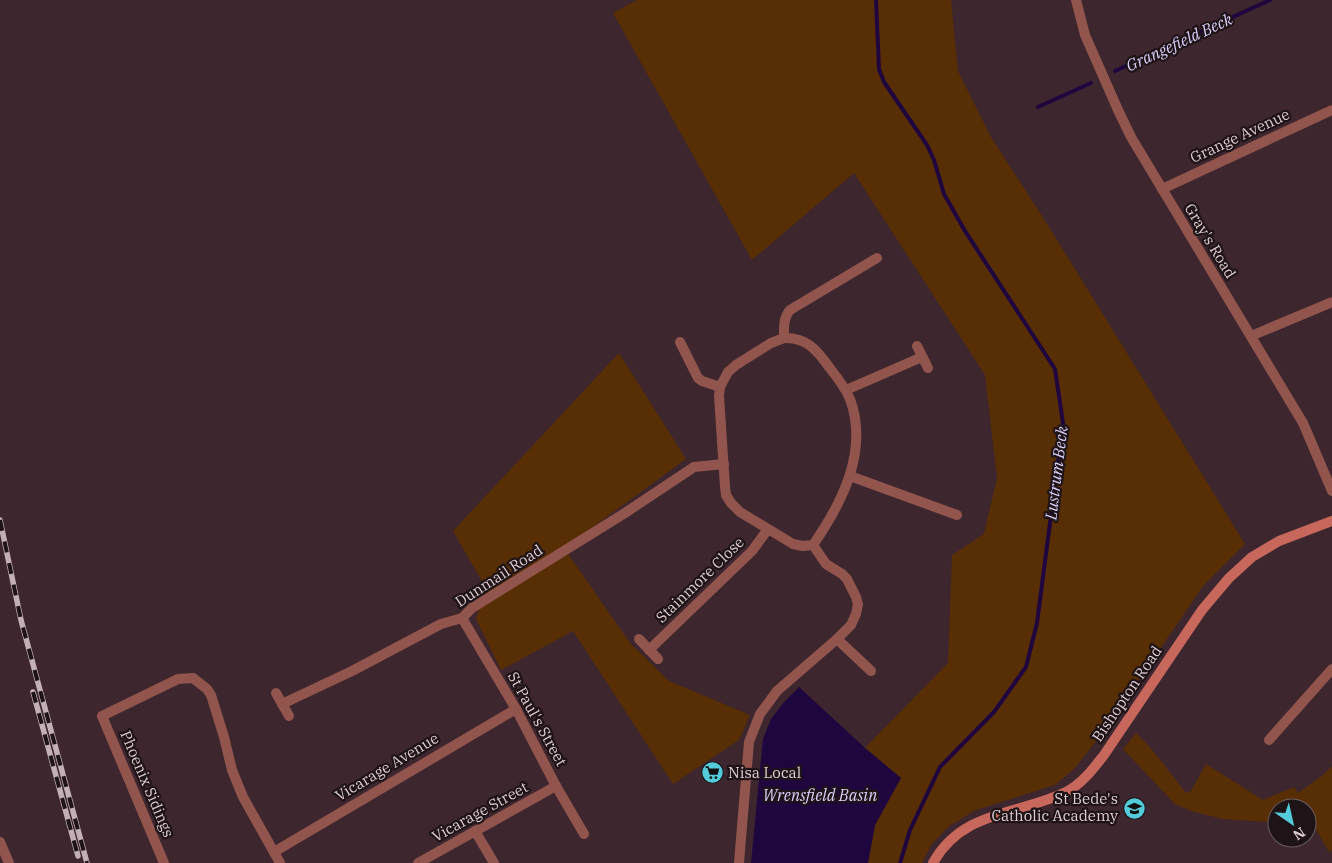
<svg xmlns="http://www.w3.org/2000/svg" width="1332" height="863" font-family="'IBM Plex Serif',serif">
  <rect width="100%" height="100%" fill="#3e262e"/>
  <!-- green -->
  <g fill="#582e05">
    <path d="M637,0H951L958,71L991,137L1049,227L1245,544L1203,586L1104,731L1075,768L1055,785L976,810L949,826L931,845L922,863H868L875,825L901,778L865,748L948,663L952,555L984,534L997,478L985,375L854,173L752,260L613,13Z"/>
    <path d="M619,353L686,459L564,548L630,643L669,681L750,715L739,740L673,784L573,631L501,670L476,619L486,588L453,531Z"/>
    <path d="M1136,733C1155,751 1169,772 1186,793L1191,791L1206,764L1263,800L1294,787L1298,793L1322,776L1332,766V850L1329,852L1307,814V808H1277V819L1267,822L1223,819L1194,812L1175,804L1123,749Z"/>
  </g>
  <!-- water -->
  <path fill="#1f063e" d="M799,687L865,748L901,778L875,825L868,863H751L763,739L771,719L785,701Z"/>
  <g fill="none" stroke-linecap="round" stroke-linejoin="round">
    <!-- stream -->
    <g stroke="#1f063e" stroke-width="4">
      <path d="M876,0L879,69L884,82L927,145L934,160L944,194L965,231L1055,369L1063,423L1037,623L1026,667L994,712L940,767L910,830L900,863"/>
      <path d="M1115,71L1270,0"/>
      <path d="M1038,107L1091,83"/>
    </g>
    <!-- street -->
    <g stroke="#91554d" stroke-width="10">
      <path d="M1076,0L1085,35L1118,110L1131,137L1303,423L1332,491"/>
      <path d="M1162,189L1332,110"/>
      <path d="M1251,336L1332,302"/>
      <path d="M784,338C806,337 817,350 829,367C837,377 845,387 850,399C869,451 842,503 813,545L803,546L793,544L740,512L731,503L726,495L725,487L719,396L720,387L728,372L736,365L771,343Z"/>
      <path d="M784,338C784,328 783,318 790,310L877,258"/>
      <path d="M680,342L698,378L702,381L720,387"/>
      <path d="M917,346L928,368"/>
      <path d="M846,390L922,357"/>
      <path d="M850,476L957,515"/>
      <path d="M462,618L516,709L556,786L584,834"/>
      <path d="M639,639L658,659"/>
      <path d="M837,639L871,671"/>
      <path d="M649,650L752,551L768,529"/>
      <path d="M276,693L289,716"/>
      <path d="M282,704L352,671L441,624L462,618L472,608L625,513L694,467L724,464"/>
      <path d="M1269,740L1332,669"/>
      <path d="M475,831L494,863"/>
      <path d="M0,842L9,863"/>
      <path d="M274,852L516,709"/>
      <path d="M164,863L102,716L178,679L193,678L207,689L211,695L224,737L232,770L243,797L280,863"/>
      <path d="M418,863L556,786"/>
      <path d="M739,863L749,742L760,714L777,691L837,639L851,625L856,614L858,604L856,597L847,579L842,574L826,564L813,545"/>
    </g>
    <!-- secondary -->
    <path stroke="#c8685d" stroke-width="10" d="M933,863C962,810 1019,815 1066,792C1082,784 1093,769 1104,755L1202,610L1229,578L1252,557L1279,541L1332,521"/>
    <defs>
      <g id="rail">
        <path d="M0,520L21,620L87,863"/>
        <path d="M33,692L78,856"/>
      </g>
    </defs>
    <!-- rail casing -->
    <use href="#rail" stroke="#c3b0b6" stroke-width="5.5"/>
    <!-- rail -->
    <use href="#rail" stroke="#1e1316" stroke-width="4" stroke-dasharray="11" stroke-linecap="butt"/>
  </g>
  <!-- icons -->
  <defs>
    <symbol id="supermarket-disc" viewBox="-11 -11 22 22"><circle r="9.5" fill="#53cbda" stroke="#1e1316"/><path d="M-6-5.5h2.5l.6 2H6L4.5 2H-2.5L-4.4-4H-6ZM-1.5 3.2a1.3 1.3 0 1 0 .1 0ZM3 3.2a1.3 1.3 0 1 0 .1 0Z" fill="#111"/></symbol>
    <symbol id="school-disc" viewBox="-11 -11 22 22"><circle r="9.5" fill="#53cbda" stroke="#1e1316"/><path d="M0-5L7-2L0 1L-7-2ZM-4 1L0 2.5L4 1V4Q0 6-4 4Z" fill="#111"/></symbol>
  </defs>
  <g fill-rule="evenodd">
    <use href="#supermarket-disc" x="700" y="760" width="25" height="25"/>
    <use href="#school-disc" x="1122" y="796" width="25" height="25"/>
  </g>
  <g text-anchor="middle" stroke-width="4.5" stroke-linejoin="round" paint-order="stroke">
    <!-- street labels -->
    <g font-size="15" fill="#decdd2" stroke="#1e1316">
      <text transform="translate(1240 136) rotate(-25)" y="5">Grange Avenue</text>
      <text transform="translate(1210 241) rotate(59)" y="5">Gray's Road</text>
      <text transform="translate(499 576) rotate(-33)" y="5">Dunmail Road</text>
      <text transform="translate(700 580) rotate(-44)" y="5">Stainmore Close</text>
      <text transform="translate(1127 694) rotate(-56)" y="5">Bishopton Road</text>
      <text transform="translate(537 719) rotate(61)" y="5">St Paul's Street</text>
      <text transform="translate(387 767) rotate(-31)" y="5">Vicarage Avenue</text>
      <text transform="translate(147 784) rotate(67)" y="5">Phoenix Sidings</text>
      <text transform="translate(480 812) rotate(-29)" y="5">Vicarage Street</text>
    </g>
    <!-- poi labels -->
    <g font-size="15" fill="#decdd2" stroke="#1e1316" text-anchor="start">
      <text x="728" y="778">Nisa Local</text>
      <text x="1118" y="804" text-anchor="end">St Bede's<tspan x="1118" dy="17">Catholic Academy</tspan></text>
    </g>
    <!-- water labels -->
    <g font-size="16" font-style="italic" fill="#dbd0fc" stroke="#1e1316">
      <text transform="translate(1179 42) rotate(-25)" y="6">Grangefield Beck</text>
      <text transform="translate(1056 473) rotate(-83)" y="6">Lustrum Beck</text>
      <text x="820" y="801">Wrensfield Basin</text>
    </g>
  </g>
  <!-- north arrow -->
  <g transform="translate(1292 823) rotate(146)"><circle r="24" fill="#1e1316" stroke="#6b5d61"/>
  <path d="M0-4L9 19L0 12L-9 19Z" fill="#53cbda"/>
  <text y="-8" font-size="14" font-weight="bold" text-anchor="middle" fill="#decdd2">N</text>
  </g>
</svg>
